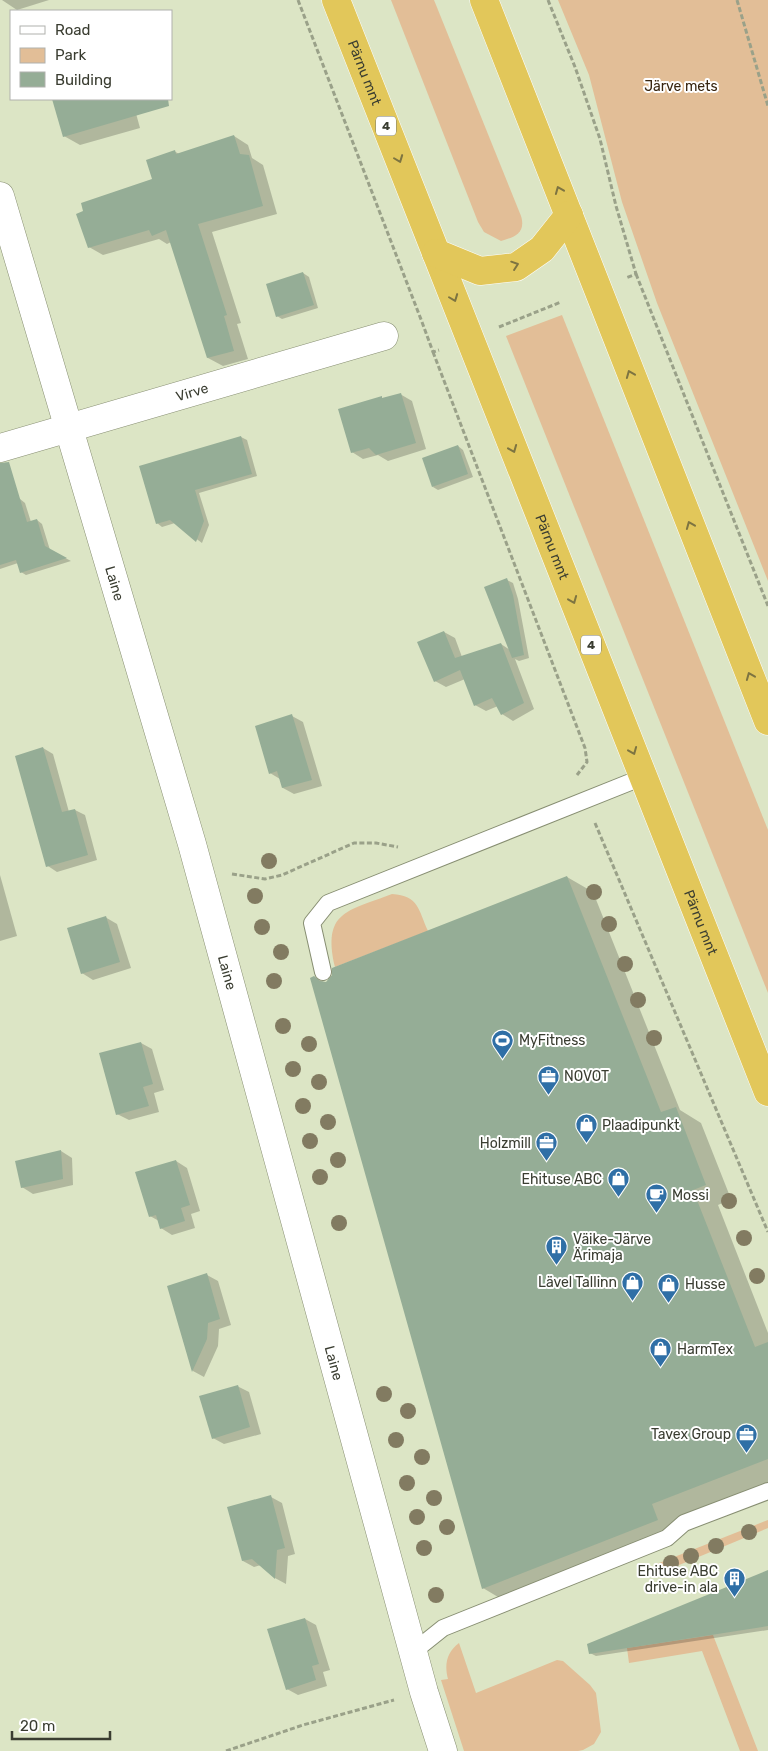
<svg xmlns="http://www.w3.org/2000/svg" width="768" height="1751" font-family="Rubik,sans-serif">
  <rect width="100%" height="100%" fill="#dce5c5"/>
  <!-- green -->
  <g fill="#e2be97">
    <path d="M391,0H434L521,216C526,233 515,237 501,241L484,232L478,222Z"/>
    <path d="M558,0H768V581L657,303L622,202L589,75Z"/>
    <path d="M562,315L768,830V993L506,336Z"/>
    <path d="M392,894C419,896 418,909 428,931L335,967C322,911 348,911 392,894Z"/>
    <path d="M768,1520V1528L672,1568L654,1565Z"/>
    <path d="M713,1635L758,1751H740L702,1651L629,1663L627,1648Z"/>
    <path d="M459,1643L476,1693L557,1660L563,1661L590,1685L596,1693L601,1732L594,1744L583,1750L578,1751H464L441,1680L448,1679C444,1664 447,1652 459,1643Z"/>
  </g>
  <!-- shadow -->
  <g fill="#0003">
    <path d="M2,0H49L17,10Z"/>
    <path d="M53,99H132L140,128L80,145L64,136Z"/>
    <path d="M234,136L248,145L252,158L263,165L277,214L212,232L241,323L237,324L248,359L223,366L208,358L171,242L167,244L159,239L103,255L89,247L154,180L174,151L179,154Z"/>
    <path d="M303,273L309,277L318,308L282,319L277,316Z"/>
    <path d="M400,394L412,401L426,449L388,461L378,455L363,459L352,452L382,398L384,399Z"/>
    <path d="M241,437L247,440L257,476L199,493L209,525L202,543L175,523L162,527L157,523Z"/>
    <path d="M458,446L463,450L473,477L438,490L433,487Z"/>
    <path d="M20,499L25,503L31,522L37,520L42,524L50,550L71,561L26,575L21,572L18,563L0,569V505Z"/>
    <path d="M507,580L513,583L518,599L529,658L519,661L515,659L534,709L513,721L502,714L498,706L486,711L475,705L465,679L446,687L435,681L444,632L455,638L462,657L501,644L510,650Z"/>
    <path d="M292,716L303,722L322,786L294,794L283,788L280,779L270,773Z"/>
    <path d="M43,748L53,754L69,812L75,810L85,815L97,860L57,872L48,866Z"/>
    <path d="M0,875L17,936L0,941Z"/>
    <path d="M567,877L593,892L680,1110L701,1123L731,1199L718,1205L768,1333V1483L676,1519L683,1535L508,1603L483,1588L314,977L326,983Z"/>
    <path d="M105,917L117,924L131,968L93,980L82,973Z"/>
    <path d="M141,1043L152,1049L164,1090L154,1093L159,1112L129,1120L117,1114Z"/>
    <path d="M61,1151L72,1158L73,1185L33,1194L22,1187Z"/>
    <path d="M176,1161L187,1168L200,1211L191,1214L195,1228L172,1235L161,1228L159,1221L150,1216Z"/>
    <path d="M207,1275L218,1281L231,1325L219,1329L218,1346L204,1377L193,1371L169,1286Z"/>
    <path d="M237,1386L249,1392L261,1434L224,1444L213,1438Z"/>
    <path d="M271,1497L282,1503L295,1554L288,1556L286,1584L275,1578L261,1565L254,1567L243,1561Z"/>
    <path d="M768,1571V1630L596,1656L590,1653Z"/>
    <path d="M305,1619L316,1625L330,1670L323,1672L327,1686L298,1695L287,1689Z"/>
  </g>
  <!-- building -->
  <g fill="#95ad96">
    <path d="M52,99H168L169,106L63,137Z"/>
    <path d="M234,135L240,154L249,155L263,206L198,224L227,315L224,316L234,351L207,358L166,230L152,236L149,230L88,248L76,214L83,211L81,203L152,179L146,160L175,150L176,154Z"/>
    <path d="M303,272L314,305L276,317L266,284Z"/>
    <path d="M401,393L416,443L376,455L369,448L351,453L338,409L382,396V398Z"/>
    <path d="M241,436L252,474L195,490L204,521L196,542L170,520L156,524L139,466Z"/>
    <path d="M458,445L468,474L432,487L422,458Z"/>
    <path d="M9,462L27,522L37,519L45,546L67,558L20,573L16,560L0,565V463Z"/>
    <path d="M507,578L513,595L524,655L512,658L484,587Z"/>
    <path d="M444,631L455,658L501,643L524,703L501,715L492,698L474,706L460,670L434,682L417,642Z"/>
    <path d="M292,714L312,780L282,788L277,771L269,774L255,726Z"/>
    <path d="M43,747L62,812L75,809L88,855L46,867L15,756Z"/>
    <path d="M567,876L661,1112L676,1107L706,1185L693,1190L755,1347L768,1342V1459L652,1504L658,1520L482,1589L310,978L314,976L320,981L326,982L332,975V968Z"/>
    <path d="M106,916L120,962L81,974L67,928Z"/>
    <path d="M141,1042L153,1084L143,1087L149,1106L116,1115L99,1053Z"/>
    <path d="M61,1150L63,1179L21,1188L15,1161Z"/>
    <path d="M176,1160L190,1205L181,1208L185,1221L160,1229L156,1215L149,1217L135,1172Z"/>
    <path d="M207,1273L220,1319L208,1323L207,1339L192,1372L167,1286Z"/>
    <path d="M238,1385L250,1427L212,1439L199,1396Z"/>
    <path d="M271,1495L285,1548L277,1550L275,1579L252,1559L242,1561L227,1507Z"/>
    <path d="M768,1570V1626L589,1654L587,1644Z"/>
    <path d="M305,1618L319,1664L312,1666L316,1680L286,1690L267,1629Z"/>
  </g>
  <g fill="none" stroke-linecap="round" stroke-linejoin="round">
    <defs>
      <g id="service">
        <path d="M323,972L312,923L328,903L643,777"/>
        <path d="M413,1652L443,1628L667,1538L684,1523L768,1491"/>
      </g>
      <g id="minor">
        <path id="s1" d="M0,196L192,844L424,1692L443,1751"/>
        <path id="s2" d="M0,448L384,336"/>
      </g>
      <g id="trunk">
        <path id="s3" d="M336,0L768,1092"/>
        <path d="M484,0L768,721"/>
        <path d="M436,253L480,271L516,267L542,249L569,215"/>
      </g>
    </defs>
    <!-- service casing -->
    <use href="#service" stroke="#878e72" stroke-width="18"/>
    <!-- minor casing -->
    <use href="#minor" stroke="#878e72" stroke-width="29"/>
    <!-- trunk casing -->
    <use href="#trunk" stroke="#fff" stroke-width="29"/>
    <!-- path -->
    <g stroke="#9aa189" stroke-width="3" stroke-dasharray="5 2.5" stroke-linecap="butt">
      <path d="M298,0L422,322L433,352L439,350"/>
      <path d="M548,0L575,67L600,139L616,206L636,274L626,278"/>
      <path d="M737,0L768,106"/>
      <path d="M636,274L768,606"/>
      <path d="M499,327L561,302"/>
      <path d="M433,352L585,748L587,762L577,775"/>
      <path d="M595,823L768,1232"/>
      <path d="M232,874L265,879L282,875L354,843H376L398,847"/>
      <path d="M226,1751L303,1725L394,1700"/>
    </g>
    <!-- service -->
    <use href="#service" stroke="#fff" stroke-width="16"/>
    <!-- minor -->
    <use href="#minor" stroke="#fff" stroke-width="28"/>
    <!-- trunk -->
    <use href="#trunk" stroke="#e2c75a" stroke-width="28"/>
  </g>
  <!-- trees -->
  <g fill="#827b61">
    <circle cx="269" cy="861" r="8"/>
    <circle cx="594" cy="892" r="8"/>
    <circle cx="255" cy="896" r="8"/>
    <circle cx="609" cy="924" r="8"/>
    <circle cx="262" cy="927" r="8"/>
    <circle cx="281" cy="952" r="8"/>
    <circle cx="625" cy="964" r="8"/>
    <circle cx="274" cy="981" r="8"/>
    <circle cx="638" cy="1000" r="8"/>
    <circle cx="283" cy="1026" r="8"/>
    <circle cx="654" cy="1038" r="8"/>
    <circle cx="309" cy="1044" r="8"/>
    <circle cx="293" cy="1069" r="8"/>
    <circle cx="319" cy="1082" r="8"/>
    <circle cx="303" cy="1106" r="8"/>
    <circle cx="328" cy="1122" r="8"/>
    <circle cx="310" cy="1141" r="8"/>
    <circle cx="338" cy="1160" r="8"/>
    <circle cx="320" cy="1177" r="8"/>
    <circle cx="729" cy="1201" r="8"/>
    <circle cx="339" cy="1223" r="8"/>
    <circle cx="744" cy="1238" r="8"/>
    <circle cx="757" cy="1276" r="8"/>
    <circle cx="384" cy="1394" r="8"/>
    <circle cx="408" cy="1411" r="8"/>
    <circle cx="396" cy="1440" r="8"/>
    <circle cx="422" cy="1457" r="8"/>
    <circle cx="407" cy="1483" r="8"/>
    <circle cx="434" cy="1498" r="8"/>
    <circle cx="417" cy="1517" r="8"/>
    <circle cx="447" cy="1527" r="8"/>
    <circle cx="749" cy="1532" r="8"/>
    <circle cx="716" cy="1546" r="8"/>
    <circle cx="424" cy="1548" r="8"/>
    <circle cx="691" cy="1556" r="8"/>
    <circle cx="671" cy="1563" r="8"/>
    <circle cx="436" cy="1595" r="8"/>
  </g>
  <!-- one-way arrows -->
  <defs><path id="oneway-chevron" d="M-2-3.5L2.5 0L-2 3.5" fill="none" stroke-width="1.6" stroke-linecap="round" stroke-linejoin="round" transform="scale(1.25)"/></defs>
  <g stroke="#7d7441">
    <use href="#oneway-chevron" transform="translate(399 159) rotate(69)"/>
    <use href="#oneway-chevron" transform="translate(559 190) rotate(-112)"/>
    <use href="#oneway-chevron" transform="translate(515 265) rotate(-19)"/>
    <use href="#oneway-chevron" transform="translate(454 298) rotate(69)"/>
    <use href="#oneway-chevron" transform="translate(630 374) rotate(-112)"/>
    <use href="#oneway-chevron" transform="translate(513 449) rotate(68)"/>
    <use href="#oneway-chevron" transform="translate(690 525) rotate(-112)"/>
    <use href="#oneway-chevron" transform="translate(573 600) rotate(68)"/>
    <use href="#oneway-chevron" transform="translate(750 676) rotate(-112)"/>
    <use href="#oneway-chevron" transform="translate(633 751) rotate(68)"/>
  </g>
  <!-- icons -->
  <defs>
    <symbol id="stadium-pin" viewBox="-11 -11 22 30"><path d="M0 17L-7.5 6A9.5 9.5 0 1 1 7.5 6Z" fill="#2f6fa6" stroke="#fff"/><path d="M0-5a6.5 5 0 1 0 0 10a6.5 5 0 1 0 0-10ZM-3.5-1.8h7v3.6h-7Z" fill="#fff"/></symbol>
    <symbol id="office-pin" viewBox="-11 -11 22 30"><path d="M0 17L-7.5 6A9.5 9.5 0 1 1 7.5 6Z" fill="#2f6fa6" stroke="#fff"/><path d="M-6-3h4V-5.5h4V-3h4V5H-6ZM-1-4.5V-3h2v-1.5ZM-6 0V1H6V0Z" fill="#fff"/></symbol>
    <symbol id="shop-pin" viewBox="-11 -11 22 30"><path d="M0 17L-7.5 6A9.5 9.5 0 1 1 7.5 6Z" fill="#2f6fa6" stroke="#fff"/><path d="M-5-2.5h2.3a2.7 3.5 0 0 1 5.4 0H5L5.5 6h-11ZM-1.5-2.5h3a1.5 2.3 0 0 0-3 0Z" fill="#fff"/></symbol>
    <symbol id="cafe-pin" viewBox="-11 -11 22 30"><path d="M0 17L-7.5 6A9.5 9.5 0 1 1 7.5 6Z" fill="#2f6fa6" stroke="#fff"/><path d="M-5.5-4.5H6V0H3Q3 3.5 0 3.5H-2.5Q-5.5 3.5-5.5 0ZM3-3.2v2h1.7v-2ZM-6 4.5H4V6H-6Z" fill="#fff"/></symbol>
    <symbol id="building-pin" viewBox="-11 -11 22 30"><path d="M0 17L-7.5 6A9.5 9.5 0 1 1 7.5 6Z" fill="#2f6fa6" stroke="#fff"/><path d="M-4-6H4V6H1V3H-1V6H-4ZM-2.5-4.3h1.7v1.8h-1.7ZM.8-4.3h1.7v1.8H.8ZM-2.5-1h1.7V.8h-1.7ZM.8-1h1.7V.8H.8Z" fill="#fff"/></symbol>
  </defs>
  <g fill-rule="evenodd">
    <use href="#stadium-pin" x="490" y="1028" width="25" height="34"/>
    <use href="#office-pin" x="536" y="1064" width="25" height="34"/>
    <use href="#shop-pin" x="574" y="1112" width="25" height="34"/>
    <use href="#office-pin" x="534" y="1130" width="25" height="34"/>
    <use href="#shop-pin" x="606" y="1166" width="25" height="34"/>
    <use href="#cafe-pin" x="644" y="1182" width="25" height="34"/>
    <use href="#building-pin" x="544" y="1234" width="25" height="34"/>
    <use href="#shop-pin" x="620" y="1270" width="25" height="34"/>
    <use href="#shop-pin" x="656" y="1272" width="25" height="34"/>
    <use href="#shop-pin" x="648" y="1336" width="25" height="34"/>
    <use href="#office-pin" x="734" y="1422" width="25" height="34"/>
    <use href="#building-pin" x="722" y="1566" width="25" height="34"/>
  </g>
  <g text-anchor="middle" stroke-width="4" stroke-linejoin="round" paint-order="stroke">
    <!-- shield labels -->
    <g fill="#fff" stroke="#75776f" stroke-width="1">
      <rect x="376" y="116.5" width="20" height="19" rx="4"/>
      <rect x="581" y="635.5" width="20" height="19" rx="4"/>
    </g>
    <g font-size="12" font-weight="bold" fill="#3a3d31">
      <text x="386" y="130">4</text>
      <text x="591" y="649">4</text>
    </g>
    <!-- street labels -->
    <g font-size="14" fill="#3a3d31" stroke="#fff">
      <text dy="5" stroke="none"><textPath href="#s3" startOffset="78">Pärnu mnt</textPath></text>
      <text dy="5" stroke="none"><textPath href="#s2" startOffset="200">Virve</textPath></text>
      <text dy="5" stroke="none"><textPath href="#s3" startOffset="588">Pärnu mnt</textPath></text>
      <text dy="5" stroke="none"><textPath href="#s1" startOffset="404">Laine</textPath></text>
      <text dy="5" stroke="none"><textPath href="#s3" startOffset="992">Pärnu mnt</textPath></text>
      <text dy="5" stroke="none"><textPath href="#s1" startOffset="809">Laine</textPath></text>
      <text dy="5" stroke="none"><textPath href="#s1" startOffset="1214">Laine</textPath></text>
    </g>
    <!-- park labels -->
    <g font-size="14" fill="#382510" stroke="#fff">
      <text x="681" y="91">Järve mets</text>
    </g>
    <!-- poi labels -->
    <g font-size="14" fill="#3a3d31" stroke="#fff" text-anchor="start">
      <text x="519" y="1045">MyFitness</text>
      <text x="564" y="1081">NOVOT</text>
      <text x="602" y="1130">Plaadipunkt</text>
      <text x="531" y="1148" text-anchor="end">Holzmill</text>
      <text x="602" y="1184" text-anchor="end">Ehituse ABC</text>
      <text x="672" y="1200">Mossi</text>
      <text x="573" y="1244">Väike-Järve<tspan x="573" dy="16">Ärimaja</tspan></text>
      <text x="617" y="1287" text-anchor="end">Lävel Tallinn</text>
      <text x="685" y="1289">Husse</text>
      <text x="677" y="1354">HarmTex</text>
      <text x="731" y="1439" text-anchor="end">Tavex Group</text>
      <text x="718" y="1576" text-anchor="end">Ehituse ABC<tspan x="718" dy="16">drive-in ala</tspan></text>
    </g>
  </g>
  <!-- legend -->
  <rect x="10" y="10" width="162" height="90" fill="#ffffff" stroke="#b0b1ad"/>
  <rect x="20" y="26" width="25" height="8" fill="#ffffff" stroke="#b0b1ad"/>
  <text x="55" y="35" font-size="15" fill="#3a3d31">Road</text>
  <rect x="20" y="48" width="25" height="15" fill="#e2be97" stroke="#b0b1ad"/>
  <text x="55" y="60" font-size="15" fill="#3a3d31">Park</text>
  <rect x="20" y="72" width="25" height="15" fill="#95ad96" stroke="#b0b1ad"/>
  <text x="55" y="85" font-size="15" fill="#3a3d31">Building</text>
  <!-- scale -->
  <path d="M12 1731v8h98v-8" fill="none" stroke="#3a3d31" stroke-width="2.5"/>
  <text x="20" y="1731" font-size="15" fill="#3a3d31" stroke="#ffffff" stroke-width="4" paint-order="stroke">20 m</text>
</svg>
